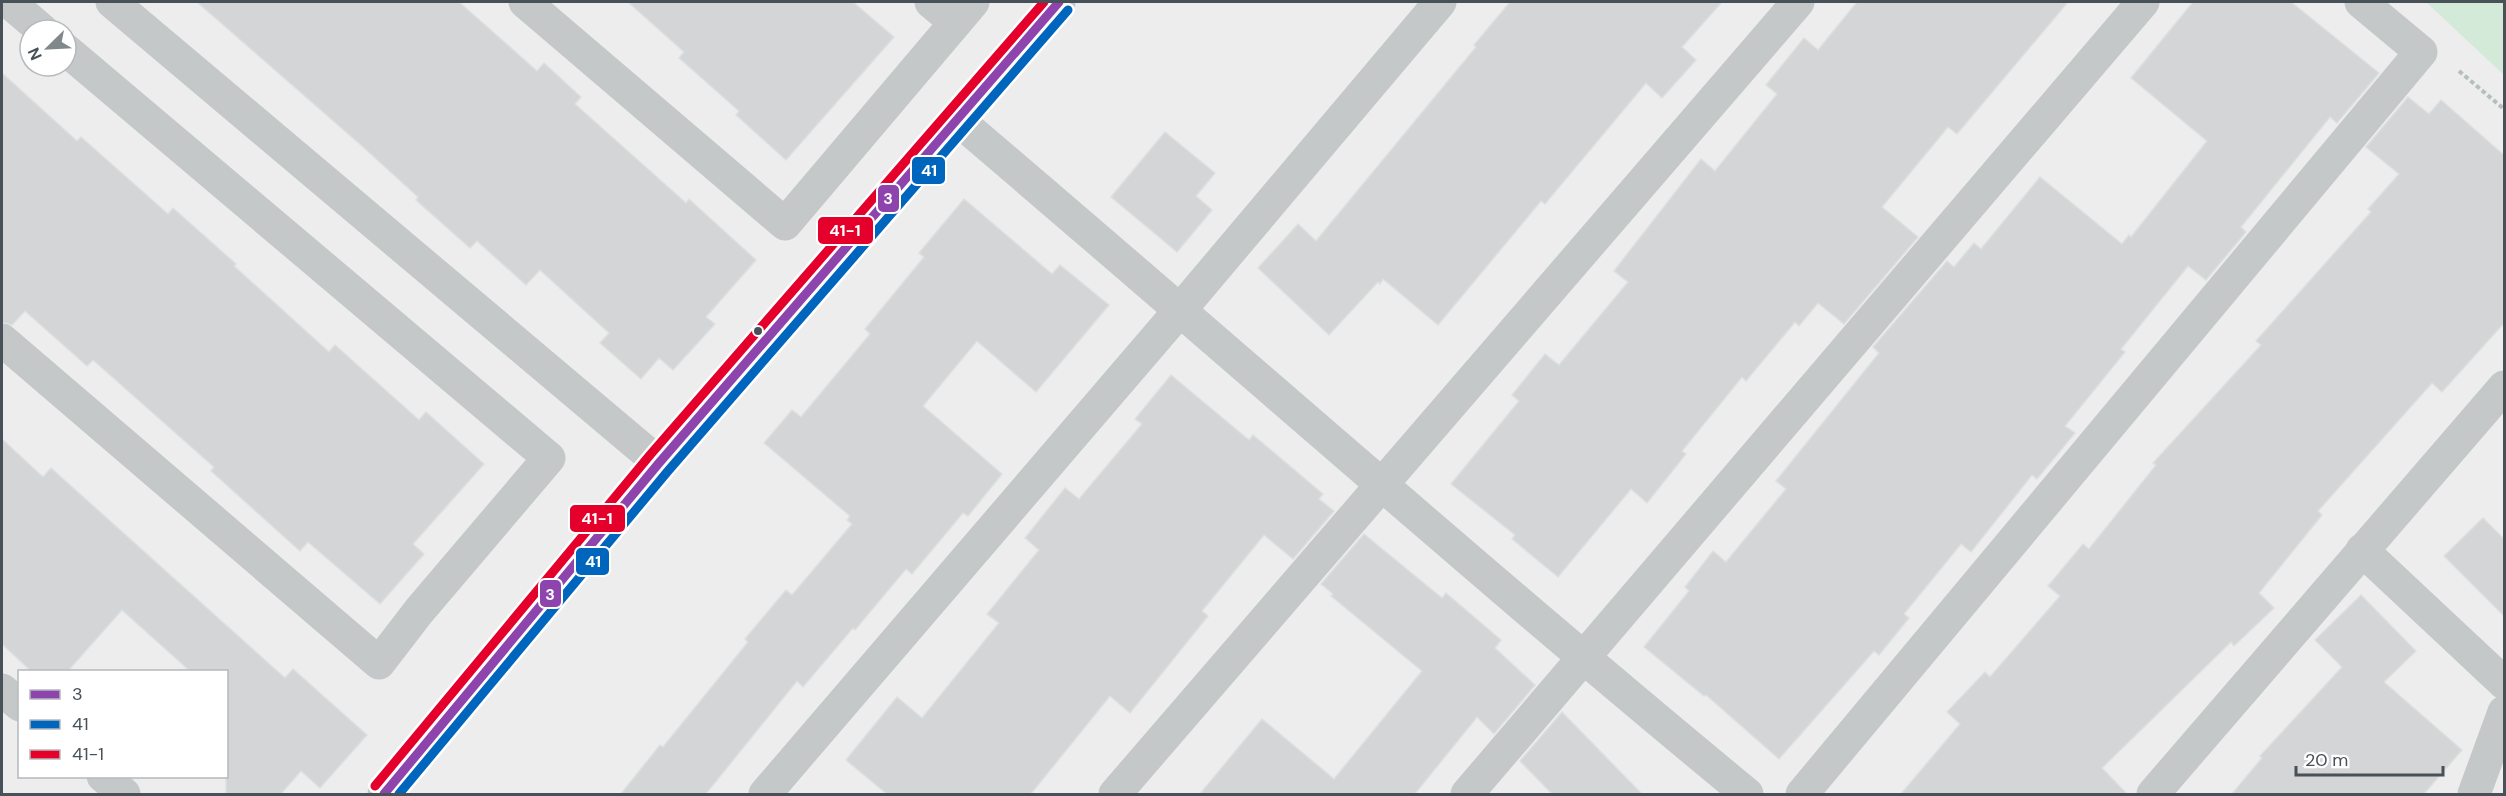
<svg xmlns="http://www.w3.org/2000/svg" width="2506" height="796" font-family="'DM Sans',sans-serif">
  <rect width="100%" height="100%" fill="#ededed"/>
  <!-- green -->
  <path fill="#d3ead9" d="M2426,2H2504V75Z"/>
  <!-- building -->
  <g fill="#d3d5d6" stroke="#dedfe0" stroke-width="1.5">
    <path d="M197,2H459L537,71L544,63L581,97L575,104L686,203L689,199L756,260L706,317L715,324L673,370L659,358L641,379L600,343L609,333L540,270L526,285L477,241L470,248L416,200L418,197L362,146Z"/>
    <path d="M628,2H853L894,37L786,160L736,115L739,111L679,58L684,52Z"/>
    <path d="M1510,2H1722L1682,47L1696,60L1662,98L1646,83L1545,204L1541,201L1438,325L1383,279L1380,284L1378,282L1329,335L1258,268L1298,224L1316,241L1476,47L1474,45Z"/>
    <path d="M1857,2H2068L1957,134L1948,127L1882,207L1918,237L1844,324L1818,303L1799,326L1795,322L1746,381L1742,377L1682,451L1686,454L1647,503L1631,489L1558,577L1512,539L1515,535L1451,484L1519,401L1512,395L1545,354L1559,365L1628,282L1614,271L1701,159L1715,171L1777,94L1766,85L1804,38L1818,50Z"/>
    <path d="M2193,2H2291L2379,73L2337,123L2330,117L2241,227L2246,232L2206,280L2188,266L2121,349L2125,352L2065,426L2075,433L2037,479L2032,475L1971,552L1961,544L1904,614L1909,618L1879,655L1874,651L1779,759L1706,695L1704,696L1644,647L1689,591L1685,587L1713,551L1726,562L1786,489L1776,481L1879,353L1873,347L1947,261L1954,267L1974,243L1981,249L2040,177L2122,244L2129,235L2131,237L2207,141L2131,78Z"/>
    <path d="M2,73L77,141L81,137L168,214L173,208L236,264L234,266L329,352L335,345L419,420L426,412L484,464L413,544L424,554L380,604L308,542L300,551L211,471L214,467L93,360L87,366L25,311L12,325L2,322Z"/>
    <path d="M2408,97L2429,114L2441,100L2505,156V322L2442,392L2432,383L2318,511L2322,515L2259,593L2274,608L2234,646L2231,642L2102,768L2128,795H1900L1960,724L1947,712L1985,672L1990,677L2060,596L2048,586L2083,544L2089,549L2156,465L2153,463L2261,345L2256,341L2371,212L2368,209L2399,174L2366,147Z"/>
    <path d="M1165,132L1215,173L1196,196L1212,210L1177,252L1111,197Z"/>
    <path d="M964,199L1052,274L1060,265L1109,305L1036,392L977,341L923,406L1002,474L968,516L963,513L912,574L906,569L855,630L853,628L803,687L797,681L705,795H620L660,745L663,747L748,642L745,639L786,590L792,595L852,524L847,520L850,516L764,443L792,410L801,417L870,334L865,329L924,257L919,253Z"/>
    <path d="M1171,375L1249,440L1253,435L1323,494L1319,499L1334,511L1293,559L1264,535L1202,611L1208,616L1130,713L1110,696L1030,795H888L846,760L897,697L922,718L999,623L987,614L1039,550L1025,538L1065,488L1079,499L1142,424L1135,419Z"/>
    <path d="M2,439L43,477L51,468L285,678L293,669L367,735L320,788L301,771L280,795H226V672H191L122,610L67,672H32L2,644Z"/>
    <path d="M2483,518L2505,540V617L2444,556Z"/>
    <path d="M1364,534L1442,598L1446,593L1501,640L1495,648L1535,685L1494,734L1477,717L1414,795H1199L1262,719L1334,779L1422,671L1331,596L1333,594L1321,584Z"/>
    <path d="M2361,595L2416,651L2384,682L2462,750L2423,795H2231L2262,758L2260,756L2342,667L2315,640Z"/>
    <path d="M1562,712L1643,795H1553L1520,761Z"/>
  </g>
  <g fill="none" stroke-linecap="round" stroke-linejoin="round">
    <!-- path -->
    <path stroke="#b5bfbb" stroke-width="4" stroke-dasharray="4.5 3" stroke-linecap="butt" d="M2459,71L2504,109"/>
    <!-- minor -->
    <g stroke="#c5c8c8" stroke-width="33">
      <path d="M9,2L42,30"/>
      <path d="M112,2L659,463"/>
      <path d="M525,2L785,224L973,2"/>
      <path d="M931,2L955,22"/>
      <path d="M958,120C1222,344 1480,574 1747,794"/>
      <path d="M2,340L379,663L419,611L549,458L66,50"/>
      <path d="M2362,550L2504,683"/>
      <path d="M2,690L20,705"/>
      <path d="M103,776L124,794"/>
      <path d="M384,794L659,463L1059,2"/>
      <path d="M765,794L1181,309L1440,2"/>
      <path d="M1115,794L1798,2"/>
      <path d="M1467,794L2143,2"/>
      <path d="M1802,794L2421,52L2361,2"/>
      <path d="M2153,794L2504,387"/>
      <path d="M2474,794L2504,712"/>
    </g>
    <defs>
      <path id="bus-1" d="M384,794L659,463L1059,2"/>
      <path id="bus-2" d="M399,794L668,471L1068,10"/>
      <path id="bus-3" d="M375,786L650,455L1044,2"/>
    </defs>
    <!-- bus-1 casing -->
    <use href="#bus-1" stroke="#fff" stroke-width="14"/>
    <!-- bus-2 casing -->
    <use href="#bus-2" stroke="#fff" stroke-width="14"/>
    <!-- bus-3 casing -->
    <use href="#bus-3" stroke="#fff" stroke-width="14"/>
    <!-- bus-1 -->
    <use href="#bus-1" stroke="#8e44ad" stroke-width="9"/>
    <!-- bus-2 -->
    <use href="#bus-2" stroke="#0065bd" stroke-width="9"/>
    <!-- bus-3 -->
    <use href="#bus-3" stroke="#e4002b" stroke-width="9"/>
  </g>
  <!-- markers -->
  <circle fill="#475157" stroke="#fff" stroke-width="2" cx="758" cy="331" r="5"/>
  <g stroke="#fff" stroke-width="2">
    <rect x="911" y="156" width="35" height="29" rx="6" fill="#0065bd"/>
    <rect x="877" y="184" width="23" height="29" rx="6" fill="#8e44ad"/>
    <rect x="817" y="216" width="57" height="29" rx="6" fill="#e4002b"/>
    <rect x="569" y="504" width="57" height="29" rx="6" fill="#e4002b"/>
    <rect x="575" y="547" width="35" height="29" rx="6" fill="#0065bd"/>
    <rect x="539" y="579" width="23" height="29" rx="6" fill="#8e44ad"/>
  </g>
  <g font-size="16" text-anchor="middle" font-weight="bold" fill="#fff">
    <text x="929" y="176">41</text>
    <text x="888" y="204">3</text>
    <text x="845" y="236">41-1</text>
    <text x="597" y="524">41-1</text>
    <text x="593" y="567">41</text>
    <text x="550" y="600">3</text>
  </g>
  <!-- border -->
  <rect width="2506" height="796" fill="none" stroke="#475157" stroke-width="6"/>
  <!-- legend -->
  <rect x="18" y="670" width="210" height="108" fill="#ffffff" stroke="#b5b9bc" stroke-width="1.5"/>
  <rect x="30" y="690" width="30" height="9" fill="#8e44ad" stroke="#b5b9bc" stroke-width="1.5"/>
  <text x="72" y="700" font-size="18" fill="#475157">3</text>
  <rect x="30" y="720" width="30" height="9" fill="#0065bd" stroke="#b5b9bc" stroke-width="1.5"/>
  <text x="72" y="730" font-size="18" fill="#475157">41</text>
  <rect x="30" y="750" width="30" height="9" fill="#e4002b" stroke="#b5b9bc" stroke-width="1.5"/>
  <text x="72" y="760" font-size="18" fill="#475157">41-1</text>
  <!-- north arrow -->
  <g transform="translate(48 48) rotate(246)"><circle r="28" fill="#ffffff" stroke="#b5b9bc" stroke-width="1.5"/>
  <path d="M0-4.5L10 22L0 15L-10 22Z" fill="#81888c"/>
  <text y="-9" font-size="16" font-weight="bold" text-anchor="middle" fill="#475157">N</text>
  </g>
  <!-- scale -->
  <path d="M2296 766v9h147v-9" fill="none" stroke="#475157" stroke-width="3"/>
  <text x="2305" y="766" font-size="18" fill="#475157" stroke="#ffffff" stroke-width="4.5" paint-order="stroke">20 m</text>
</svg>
